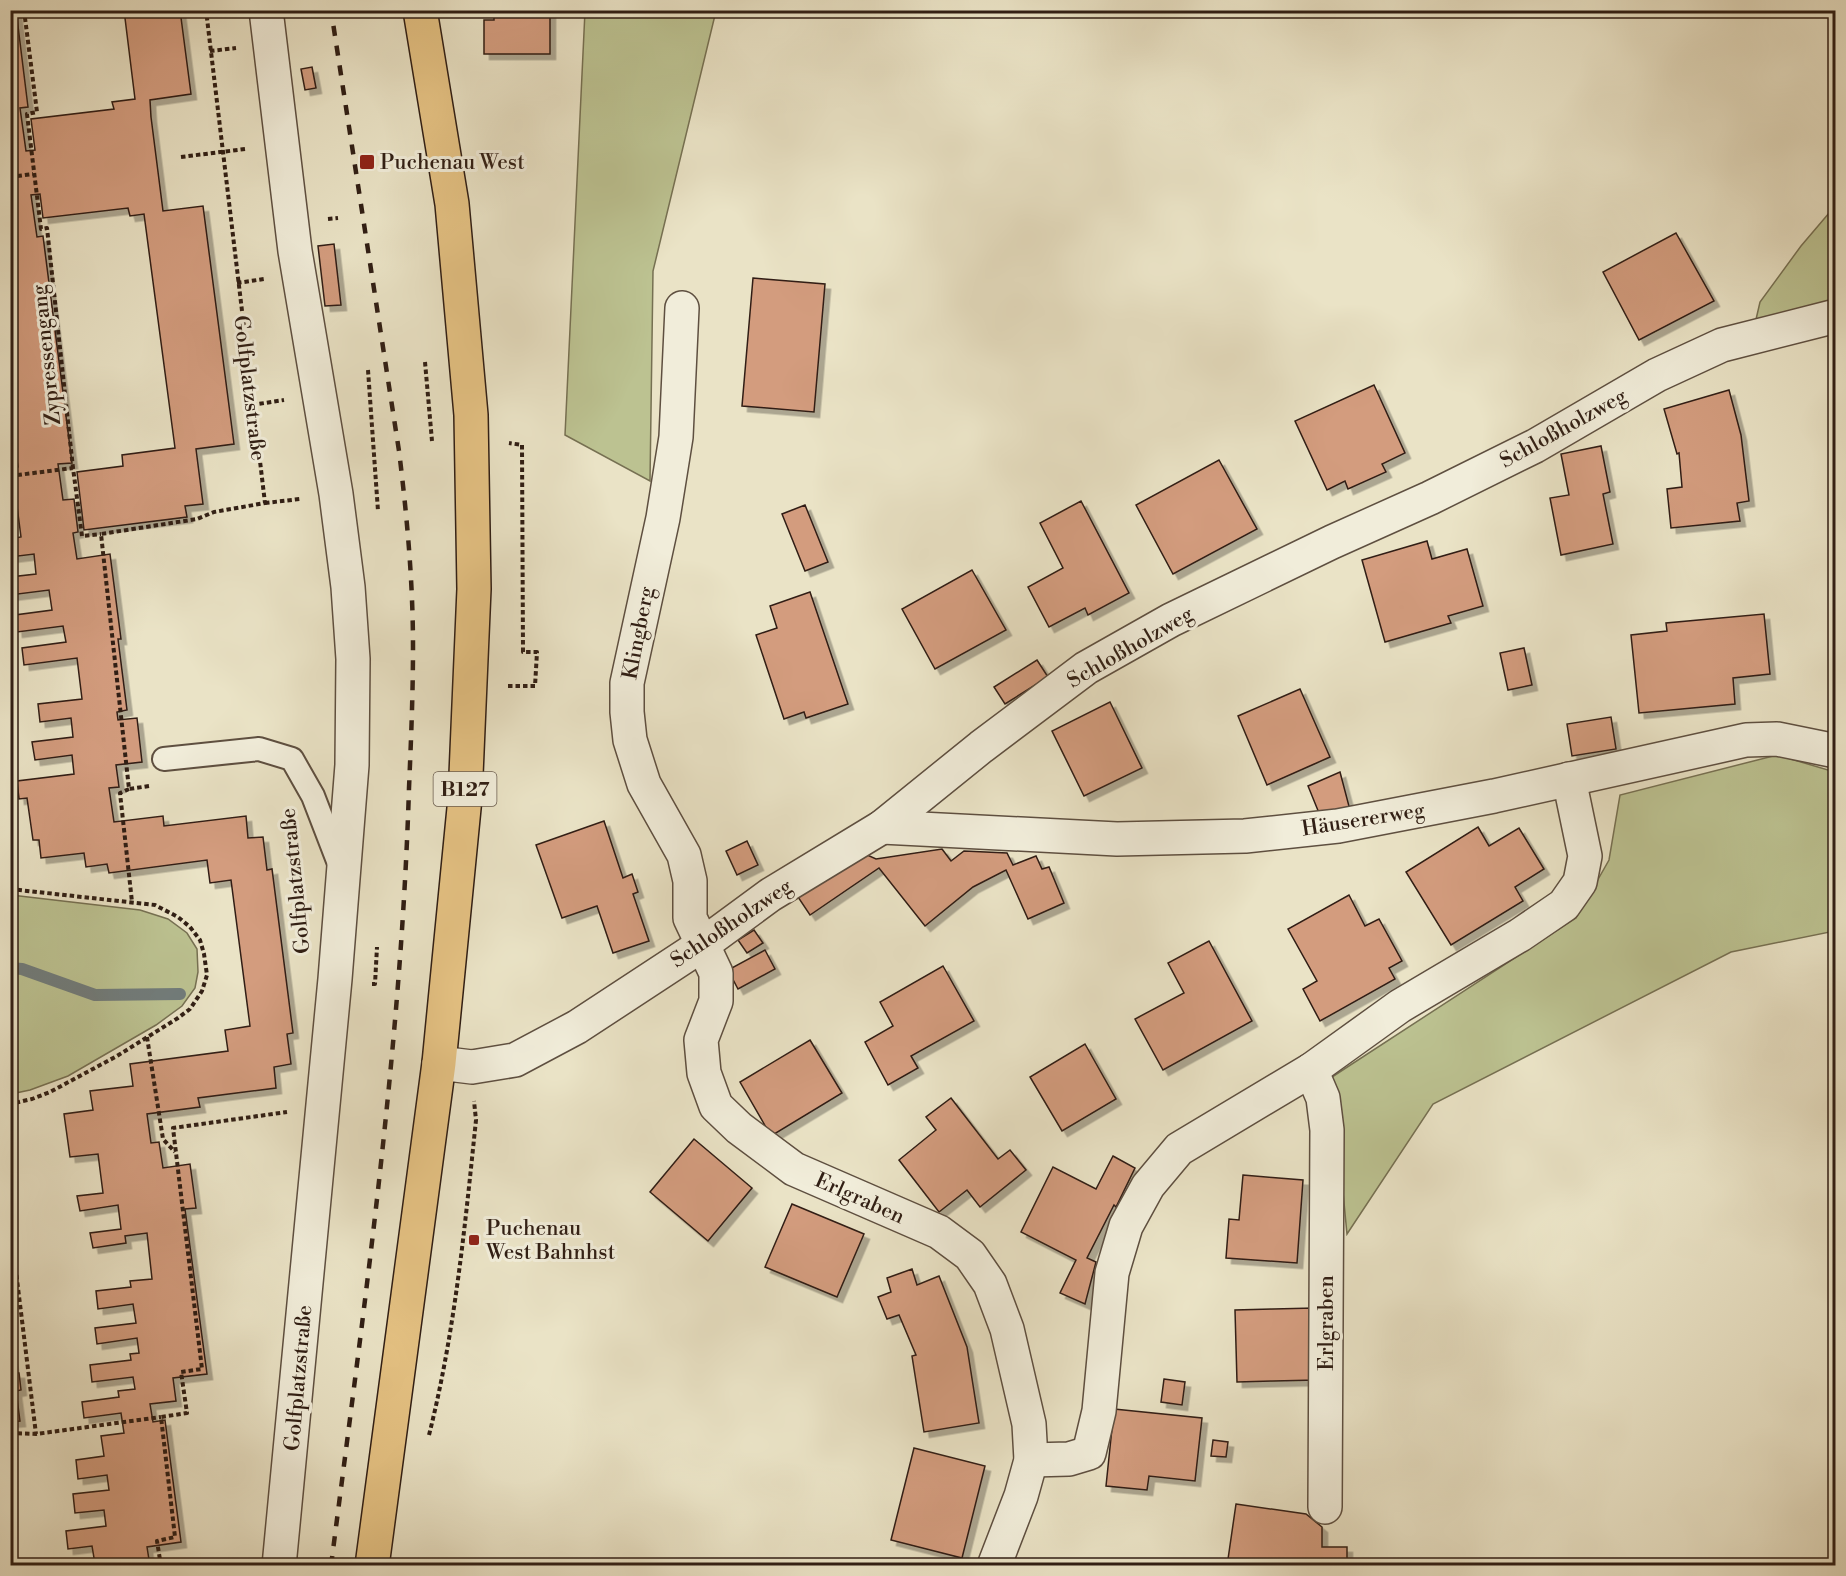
<svg xmlns="http://www.w3.org/2000/svg" width="1846" height="1576" font-family="'Libre Bodoni',serif">
  <defs>
    <filter id="shadow"><feDropShadow dx="5.5" dy="5.5" stdDeviation="0" flood-color="#0004"/></filter>
  </defs>
  <rect width="100%" height="100%" fill="#eae3c6"/>
  <filter id="stains"><feTurbulence type="fractalNoise" baseFrequency=".00333" numOctaves="4"/><feColorMatrix values="0 0 0 0 .2 0 0 0 0 .09 0 0 0 0 .02 0 0 0 .5 -.17"/></filter>
  <radialGradient id="worn" r=".72"><stop offset=".6" stop-color="#630" stop-opacity="0"/><stop offset="1" stop-color="#630" stop-opacity=".3"/></radialGradient>
  <!-- green -->
  <g fill="#bcc291" stroke="#767052" stroke-width="1.5">
    <path d="M585,11H716L653,271L650,481L565,435Z"/>
    <path d="M1835,206V305L1754,328L1760,302L1801,246Z"/>
    <path d="M1777,755L1835,772V931L1731,952L1433,1104L1347,1234L1332,1077L1576,918L1609,860L1620,795Z"/>
    <path d="M11,895L140,910L168,919L187,933L197,949L198,972L195,988L182,1006L156,1025L68,1076L30,1090L11,1094Z"/>
  </g>
  <g fill="none" stroke-linecap="round" stroke-linejoin="round">
    <!-- stream -->
    <path stroke="#717c7b" stroke-width="12" d="M10,968L22,969L95,995L180,994"/>
  </g>
  <!-- building -->
  <g fill="#d39c7e" stroke="#301e14" stroke-width="1.5" filter="url(#shadow)">
    <path d="M10,10H16L28,107L20,108L26,151L35,150L31,119L114,109L112,102L135,99L124,10H180L191,94L150,100L151,117L163,211L203,206L234,444L196,449L203,504L185,506L187,517L84,530L77,472L123,466L122,455L175,448L144,214L130,216L128,208L43,218L40,194L31,195L37,237L43,236L72,463L58,464L63,500L74,499L78,532L73,533L77,559L110,554L121,639H118L127,710L117,712L118,720L137,718L142,762L116,765L119,787L109,788L114,822L163,816L164,826L246,816L248,838L263,837L267,870L272,869L293,1033L287,1034L291,1064L274,1067L276,1088L198,1098L200,1107L147,1114L151,1143L159,1142L163,1168L190,1164L196,1208L185,1209L207,1374L173,1378L176,1401L150,1404L153,1422L165,1420L181,1542L147,1547L150,1566H86L95,1564L92,1546L68,1549L66,1531L106,1526L104,1510L75,1513L73,1494L109,1490L107,1475L78,1479L76,1460L104,1456L101,1436L124,1433L121,1413L84,1418L82,1402L119,1397L118,1391L135,1389L133,1377L92,1382L90,1365L131,1360L130,1354L139,1353L137,1338L97,1344L95,1328L136,1323L133,1304L98,1309L96,1291L131,1287L130,1281L152,1279L147,1233L125,1236L126,1243L93,1248L90,1233L121,1229L118,1205L80,1211L77,1196L103,1193L98,1154L70,1157L64,1114L93,1110L90,1091L133,1086L130,1064L228,1051L225,1030L250,1026L231,880L210,883L207,860L109,873L107,864L86,867L84,853L41,858L39,840H33L27,798L19,799L17,781L74,774L72,755L35,760L32,742L73,737L71,718L40,722L38,704L82,699L77,658L24,665L22,648L66,642L63,626L17,632L15,615L52,610L49,590L10,595V577L36,574L34,554L10,557V539L21,537L12,468L18,467L15,446L10,447Z"/>
    <path d="M494,10H550V54H484V20H494Z"/>
    <path d="M312,67L316,88L305,90L301,69Z"/>
    <path d="M1676,233L1714,301L1639,340L1603,272Z"/>
    <path d="M334,244L341,305L325,306L318,246Z"/>
    <path d="M753,278L825,284L814,412L742,406Z"/>
    <path d="M1374,385L1405,453L1382,464L1386,472L1348,489L1345,481L1327,490L1295,421Z"/>
    <path d="M1729,390L1741,435L1749,501L1737,503L1740,521L1671,528L1667,489L1682,487L1679,453L1677,454L1664,409Z"/>
    <path d="M1601,446L1610,492L1603,494L1613,544L1561,555L1550,498L1569,495L1561,454Z"/>
    <path d="M1219,460L1257,529L1173,574L1136,505Z"/>
    <path d="M1081,501L1129,593L1088,615L1085,608L1049,627L1028,587L1063,568L1040,523Z"/>
    <path d="M805,505L828,562L805,571L782,514Z"/>
    <path d="M1427,541L1432,559L1467,549L1483,606L1448,616L1451,623L1385,642L1362,560Z"/>
    <path d="M972,570L1006,630L935,669L902,609Z"/>
    <path d="M810,592L848,704L806,718L804,712L784,719L756,635L777,628L770,606Z"/>
    <path d="M1764,614L1770,674L1733,678L1735,704L1639,713L1631,635L1667,631L1666,623Z"/>
    <path d="M1524,648L1532,685L1508,690L1500,653Z"/>
    <path d="M1037,660L1048,677L1005,704L994,687Z"/>
    <path d="M1300,689L1330,757L1267,785L1238,716Z"/>
    <path d="M1110,702L1142,768L1084,796L1052,731Z"/>
    <path d="M1611,717L1616,749L1572,756L1567,724Z"/>
    <path d="M1340,772L1350,810L1319,813L1308,786Z"/>
    <path d="M604,821L623,878L632,874L638,892L633,894L649,941L613,953L597,906L562,918L536,845Z"/>
    <path d="M1478,827L1489,846L1519,828L1544,869L1515,887L1523,901L1451,945L1406,872Z"/>
    <path d="M747,841L758,865L737,875L726,851Z"/>
    <path d="M942,849L951,861L964,851L1007,853L1013,865L1036,856L1042,869L1049,867L1064,903L1028,919L1006,870L973,887L925,926L879,868L810,915L798,897L863,853L876,859Z"/>
    <path d="M1349,895L1365,926L1379,919L1402,961L1389,968L1395,979L1320,1021L1303,989L1317,981L1288,929Z"/>
    <path d="M754,930L763,943L747,953L738,940Z"/>
    <path d="M1209,941L1252,1021L1163,1070L1135,1019L1184,993L1168,963Z"/>
    <path d="M765,950L775,969L738,989L728,970Z"/>
    <path d="M943,966L974,1021L911,1056L918,1068L888,1085L865,1042L893,1026L880,1002Z"/>
    <path d="M810,1040L842,1093L771,1136L740,1082Z"/>
    <path d="M1085,1044L1116,1099L1062,1131L1030,1077Z"/>
    <path d="M951,1098L998,1159L1010,1150L1026,1170L980,1207L967,1190L939,1212L899,1160L936,1130L926,1117Z"/>
    <path d="M694,1139L752,1188L708,1241L650,1192Z"/>
    <path d="M1113,1156L1135,1168L1116,1207L1114,1205L1087,1258L1096,1262L1085,1304L1060,1293L1076,1260L1021,1232L1053,1167L1096,1189Z"/>
    <path d="M1243,1175L1303,1180L1297,1263L1226,1258L1229,1219L1239,1220Z"/>
    <path d="M792,1204L864,1234L837,1297L765,1267Z"/>
    <path d="M912,1269L917,1285L939,1276L967,1347L979,1423L924,1432L912,1356L916,1355L899,1315L887,1319L878,1297L891,1292L887,1278Z"/>
    <path d="M1314,1308L1316,1380L1237,1382L1235,1310Z"/>
    <path d="M10,1347L14,1373H19L21,1390L16,1391L20,1421L10,1422Z"/>
    <path d="M1164,1379L1185,1382L1182,1405L1161,1402Z"/>
    <path d="M1114,1409L1202,1418L1195,1481L1149,1476L1147,1490L1106,1486Z"/>
    <path d="M1213,1440L1228,1442L1226,1457L1211,1456Z"/>
    <path d="M914,1448L985,1466L962,1558L891,1540Z"/>
    <path d="M1236,1504L1306,1514L1322,1527V1547H1347V1566H1227Z"/>
  </g>
  <g fill="none" stroke-linecap="round" stroke-linejoin="round">
    <defs>
      <path id="service" d="M164,759L259,749L292,759L313,796L340,866"/>
      <g id="minor">
        <path d="M266,10L295,251L336,494L348,587L353,659L352,765L335,979L279,1566"/>
        <path d="M682,308L676,437L663,518L627,683V712L630,740L644,784L684,855L690,881V918L716,973V1001L701,1040L704,1073L716,1106L739,1128L794,1169L939,1232L970,1255L990,1284L1007,1329L1029,1424L1031,1460L1021,1496L994,1566"/>
        <path d="M882,827L1117,839L1245,836L1338,826L1494,796L1746,740L1777,739L1836,751"/>
        <path d="M439,1063L472,1067L515,1060L577,1027L702,945L770,895L882,827L981,747L1086,668L1171,620L1332,542L1430,498L1535,446L1657,375L1722,345L1836,316"/>
        <path d="M1311,1070L1323,1098L1327,1130L1325,1507"/>
        <path d="M1031,1460L1069,1459L1089,1453L1099,1411L1112,1273L1126,1226L1148,1186L1179,1149L1311,1070L1400,1006L1520,935L1564,905L1580,882L1585,856L1569,779"/>
      </g>
      <path id="primary" d="M372,1566L439,1063L465,798L474,589L471,415L452,204L420,10"/>
    </defs>
    <!-- service casing -->
    <use href="#service" stroke="#5e4f40" stroke-width="26"/>
    <!-- minor casing -->
    <use href="#minor" stroke="#5e4f40" stroke-width="36"/>
    <!-- primary casing -->
    <use href="#primary" stroke="#301e14" stroke-width="36"/>
    <!-- path -->
    <g stroke="#301e14" stroke-width="4" stroke-dasharray="4.5 3" stroke-linecap="butt">
      <path d="M24,10L37,112L27,114L41,229L47,228L73,468"/>
      <path d="M210,51L236,48"/>
      <path d="M181,157L245,149"/>
      <path d="M10,177L33,174"/>
      <path d="M328,219L338,218"/>
      <path d="M237,283L264,279"/>
      <path d="M425,362L432,441"/>
      <path d="M368,370L378,511"/>
      <path d="M252,405L284,400"/>
      <path d="M10,476L73,468L82,536L101,534"/>
      <path d="M265,503L300,499"/>
      <path d="M508,686H535L537,652H523L522,445L509,443"/>
      <path d="M149,786L129,789L101,534L197,519L214,512L265,503L206,10"/>
      <path d="M129,789L120,793L132,902"/>
      <path d="M291,833L301,918"/>
      <path d="M10,889L155,905L178,917L190,927L200,940L204,954L207,975L202,991L190,1009L178,1018L117,1056L50,1092L32,1099L10,1104"/>
      <path d="M372,984H375L377,947"/>
      <path d="M147,1037L163,1139L175,1152"/>
      <path d="M10,1223L36,1434"/>
      <path d="M10,1433L36,1434L161,1417"/>
      <path d="M429,1435C455,1332 465,1225 476,1120L474,1101"/>
      <path d="M161,1566L157,1541L175,1537L161,1417L187,1413L181,1372L202,1369L173,1128L287,1112"/>
    </g>
    <!-- service -->
    <use href="#service" stroke="#f1edda" stroke-width="22"/>
    <!-- minor -->
    <use href="#minor" stroke="#f1edda" stroke-width="33"/>
    <!-- primary -->
    <use href="#primary" stroke="#e5c283" stroke-width="33"/>
    <!-- rail -->
    <path stroke="#301e14" stroke-width="4.5" stroke-dasharray="10 10" stroke-linecap="butt" d="M331,1566C364,1307 401,1049 409,788C411,741 413,694 413,647C413,582 407,516 399,451L331,10"/>
  </g>
  <!-- markers -->
  <g fill="#8f2418" stroke="#f1edda" stroke-width="2">
    <rect x="359" y="154" width="16" height="16" rx="3"/>
    <rect x="468" y="1234" width="12" height="12" rx="3"/>
  </g>
  <g text-anchor="middle" stroke-width="6" stroke-linejoin="round" paint-order="stroke">
    <!-- shield labels -->
    <rect fill="#f1edda" stroke="#6a5c4f" stroke-width="1.5" x="433.5" y="772" width="63" height="34" rx="4.5"/>
    <g font-size="20" font-weight="bold" fill="#301e14">
      <text x="465" y="796">B127</text>
    </g>
    <!-- poi labels -->
    <g font-size="21" fill="#301e14" stroke="#f1edda" text-anchor="start">
      <text x="380" y="169">Puchenau West</text>
      <text x="486" y="1235">Puchenau<tspan x="486" dy="24">West Bahnhst</tspan></text>
    </g>
    <!-- street labels -->
    <g font-size="21" fill="#301e14" stroke="#f1edda">
      <text transform="translate(46 355) rotate(-96)" y="7">Zypressengang</text>
      <text transform="translate(250 388) rotate(83)" y="7">Golfplatzstraße</text>
      <text transform="translate(1563 428) rotate(-29)" y="7">Schloßholzweg</text>
      <text transform="translate(638 633) rotate(-79)" y="7">Klingberg</text>
      <text transform="translate(1130 647) rotate(-30)" y="7">Schloßholzweg</text>
      <text transform="translate(1363 819) rotate(-9)" y="7">Häusererweg</text>
      <text transform="translate(295 881) rotate(-96)" y="7">Golfplatzstraße</text>
      <text transform="translate(731 923) rotate(-34)" y="7">Schloßholzweg</text>
      <text transform="translate(860 1198) rotate(24)" y="7">Erlgraben</text>
      <text transform="translate(1326 1323) rotate(-90)" y="7">Erlgraben</text>
      <text transform="translate(298 1378) rotate(-85)" y="7">Golfplatzstraße</text>
    </g>
  </g>
  <!-- margin -->
  <rect width="1846" height="1576" fill="none" stroke="#eae3c6" stroke-width="36"/>
  <rect x="12" y="12" width="1822" height="1552" fill="none" stroke="#301e14" stroke-width="3"/>
  <rect x="18" y="18" width="1810" height="1540" fill="none" stroke="#301e14" stroke-width="1.5"/>
  <rect width="100%" height="100%" filter="url(#stains)"/>
  <rect width="100%" height="100%" fill="url(#worn)"/>
</svg>
